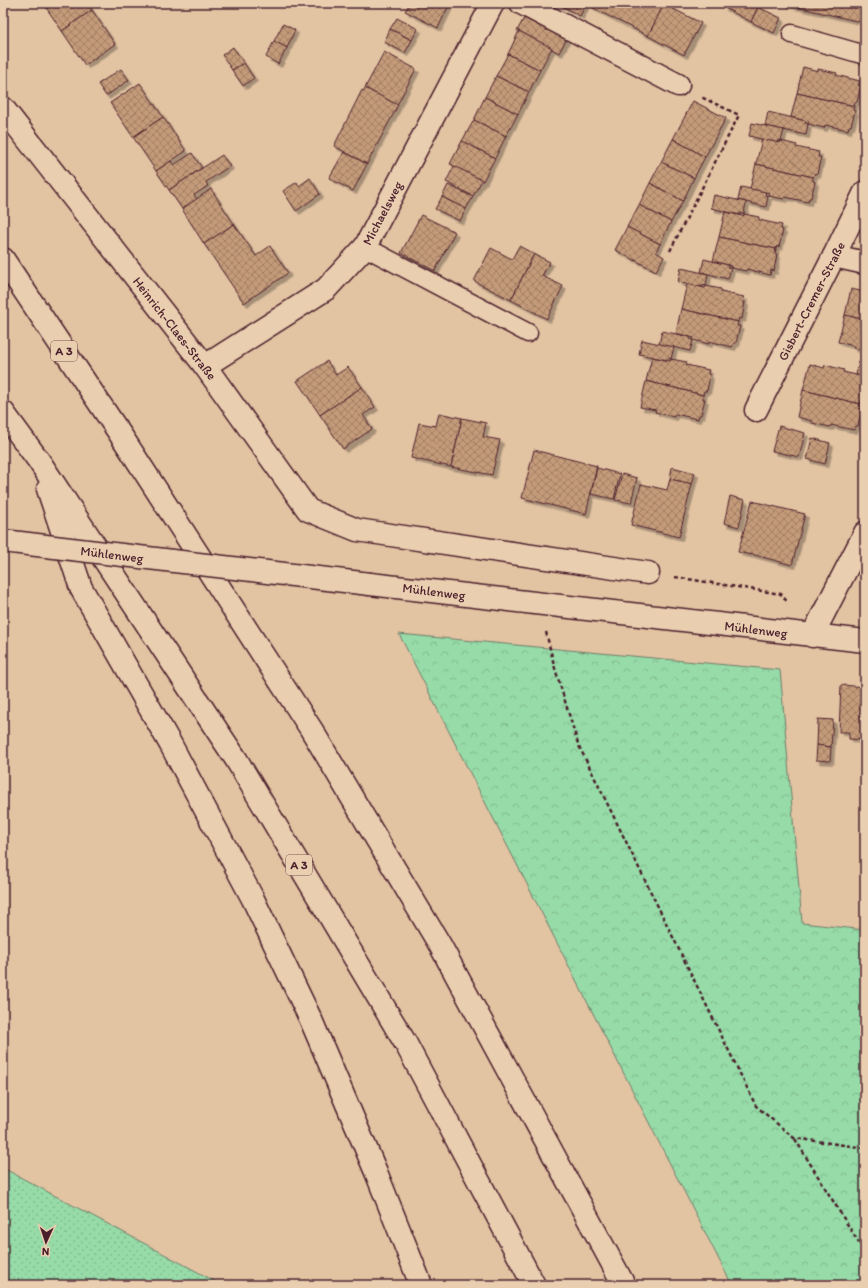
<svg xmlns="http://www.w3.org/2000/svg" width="868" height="1288" font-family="Itim,sans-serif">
  <defs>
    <pattern id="forest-crowns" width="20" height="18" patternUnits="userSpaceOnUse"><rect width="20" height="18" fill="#96dba8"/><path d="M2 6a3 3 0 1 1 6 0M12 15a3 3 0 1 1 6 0" fill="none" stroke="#83bc91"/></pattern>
    <pattern id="garden-dots" width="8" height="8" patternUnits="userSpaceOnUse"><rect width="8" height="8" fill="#96dba8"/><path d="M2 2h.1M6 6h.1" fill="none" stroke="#83bc91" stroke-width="1.8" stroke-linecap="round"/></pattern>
    <pattern id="building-cross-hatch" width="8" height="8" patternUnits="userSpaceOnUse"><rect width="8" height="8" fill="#c49b7a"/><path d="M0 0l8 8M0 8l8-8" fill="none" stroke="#a17e64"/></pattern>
    <filter id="shadow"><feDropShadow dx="3.5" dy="3.5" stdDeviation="0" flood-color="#0004"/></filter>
  </defs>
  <rect width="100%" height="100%" fill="#e2c3a2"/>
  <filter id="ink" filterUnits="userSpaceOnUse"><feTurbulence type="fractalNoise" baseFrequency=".025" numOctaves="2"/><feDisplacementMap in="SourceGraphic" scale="8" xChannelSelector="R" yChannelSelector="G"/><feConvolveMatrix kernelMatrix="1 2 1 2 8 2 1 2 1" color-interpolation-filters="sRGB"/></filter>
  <g filter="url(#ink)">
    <!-- forest -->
    <path fill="url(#forest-crowns)" stroke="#707d6a" d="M399,634L780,670L802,923L865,930V1285H732Z"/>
    <!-- garden -->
    <path fill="url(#garden-dots)" stroke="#707d6a" d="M3,1168L222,1285H3Z"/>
    <!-- building -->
    <g fill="url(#building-cross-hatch)" stroke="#4a1f2b" filter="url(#shadow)">
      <path d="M43,3H87L92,10L62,31Z"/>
      <path d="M410,3H450L438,28L405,11Z"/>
      <path d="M557,3H585L586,4L580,16Z"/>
      <path d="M593,3H665L648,36L591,7Z"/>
      <path d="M725,3H752L758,7L751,22L723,7Z"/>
      <path d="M784,3H865V23L784,4Z"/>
      <path d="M664,4L701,23L684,55L648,36Z"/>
      <path d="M758,7L781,18L774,33L751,22Z"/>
      <path d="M92,10L115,44L85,65L62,31Z"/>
      <path d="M397,18L418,29L412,40L390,29Z"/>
      <path d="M524,18L544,28V26L567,38L559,53L519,31H517Z"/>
      <path d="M283,24L295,30L287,48L274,41Z"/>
      <path d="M390,29L412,40L405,53L384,42Z"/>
      <path d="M519,31L552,48L540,70L508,54Z"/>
      <path d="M274,41L287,48L278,64L266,57Z"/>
      <path d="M233,47L244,63L232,70L222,55Z"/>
      <path d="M384,52L416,69L397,105L365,88Z"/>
      <path d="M508,54L540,70L529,92L496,76Z"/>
      <path d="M244,63L254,78L243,86L232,70Z"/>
      <path d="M803,67L818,71V69L837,73L836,75L860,81L858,85L861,86L857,102H855L854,106L797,93Z"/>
      <path d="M121,69L129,80L106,96L98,84Z"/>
      <path d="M496,76L529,92L518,114L485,97Z"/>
      <path d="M140,83L163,117L133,137L110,103Z"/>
      <path d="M365,88L398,105L367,164L334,146L362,90L363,91Z"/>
      <path d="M797,93L854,106L853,110L855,111L851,126H849L848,130L825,125L824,128L808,124L809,122L791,117Z"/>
      <path d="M485,97L518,114L506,136L474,120Z"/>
      <path d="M693,101L726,118L705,157L673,139Z"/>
      <path d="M768,112L806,121L805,123L808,124L806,135L765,126Z"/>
      <path d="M163,117L186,151L156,171L133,137Z"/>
      <path d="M474,120L506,136L495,158L462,141Z"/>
      <path d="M752,123L784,130L781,141L778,140L777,143L749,136Z"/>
      <path d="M673,139L705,157L694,178L661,162Z"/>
      <path d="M762,139L780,143L781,141L797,145L796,147L819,152L818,157H821L817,174L815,173L813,177L756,164Z"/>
      <path d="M462,141L495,158L483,181L450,164Z"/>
      <path d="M344,152L367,164L353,191L329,178Z"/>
      <path d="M192,153L202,168L169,190L156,171L171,161L174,165Z"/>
      <path d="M222,155L230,166L206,182L208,186L194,195L197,199L182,209L169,190Z"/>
      <path d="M661,162L694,178L683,201L650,183Z"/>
      <path d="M756,164L813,177V181L815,182L811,198H809L808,202L785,197L784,199L768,196L769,193L750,189Z"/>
      <path d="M454,166L482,180L473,196L446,182Z"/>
      <path d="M310,178L320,194L296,211L283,191L297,182L299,186Z"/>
      <path d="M650,183L683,201L671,222L639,205Z"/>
      <path d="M448,185L473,197L466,209L442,197Z"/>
      <path d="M741,187L766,192L765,195L768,196L766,207L738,200Z"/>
      <path d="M211,189L234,224L204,244L182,209Z"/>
      <path d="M714,195L746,202L744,214L740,213V215L711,208Z"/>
      <path d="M442,197L466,209L460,221L435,209Z"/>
      <path d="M639,205L671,222L660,244L627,227Z"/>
      <path d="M725,212L743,216L744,214L759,217V220L782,225L781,229L783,230L779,247L777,246L776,249L719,237Z"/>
      <path d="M421,215L455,232L435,271L401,253Z"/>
      <path d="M234,224L256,256L270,246L288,273L244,303L204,244Z"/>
      <path d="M627,227L660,244L656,252L664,257L656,271L615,250Z"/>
      <path d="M719,237L776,249L775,254H777L774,271L771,270L770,275L747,269L746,271L731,268V266L728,265L713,261Z"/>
      <path d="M519,246L534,254L511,300L474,281L491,248L512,259Z"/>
      <path d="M534,254L550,262L542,276L563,286L547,319L511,300Z"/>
      <path d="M704,259L728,265L727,267L731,268L728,279L701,272Z"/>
      <path d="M681,268L708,274L706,286L703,285L702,287L678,282Z"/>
      <path d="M687,284L705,288L706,286L721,289V292L744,297L743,302H745L742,319L739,318L738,322L681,309Z"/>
      <path d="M851,289L865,292V320L845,315Z"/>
      <path d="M681,309L738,322L737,326H740L736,343H734L732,347L709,341V344L693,340L694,338L676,333Z"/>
      <path d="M845,315L865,320V351L853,348L854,346L838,342Z"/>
      <path d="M662,331L690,337V339L693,340L690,351L659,344Z"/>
      <path d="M642,340L674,347L671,359L668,358L667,360L639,354Z"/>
      <path d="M652,357L670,361L671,359L687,362L686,365L709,370L708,374L710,375L707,391H704L703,395L646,381Z"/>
      <path d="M327,361L336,375L348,367L362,387L320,415L297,381Z"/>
      <path d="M859,362L865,363V377L856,375Z"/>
      <path d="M810,364L824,368L825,365L844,370L843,372L865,377V394L864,399H862L860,404L803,390Z"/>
      <path d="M646,381L703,395V399H705L701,415H699L698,419L675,414L674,417L655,412L656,410L640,407Z"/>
      <path d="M362,387L375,407L363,415L372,429L343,449L320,415Z"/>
      <path d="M803,390L860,404L859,409H862L858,426H856L854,430L831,425L830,427L812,423V421L797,417Z"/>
      <path d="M439,413L462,418L451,467L411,458L419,423L436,426Z"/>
      <path d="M462,418L486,423L483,437L500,440L492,475L451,467Z"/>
      <path d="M779,426L805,433L799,457L772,451Z"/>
      <path d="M812,438L830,443L825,464L807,459Z"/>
      <path d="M534,450L597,466L586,514L522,498Z"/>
      <path d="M672,467L695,473L692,484L670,479Z"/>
      <path d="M597,468L620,474L614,499L591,494Z"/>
      <path d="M622,474L637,478L631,503L615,500Z"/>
      <path d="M670,479L692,484L679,537L631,525L641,484L667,490Z"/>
      <path d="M730,496L745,500L739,527L724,523Z"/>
      <path d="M752,501L805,514L792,565L751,554V555L738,552Z"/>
      <path d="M841,685L865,687V740L849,739V732H839Z"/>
      <path d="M818,719L833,720L831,747L817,745Z"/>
      <path d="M817,745L831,747L830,761L816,760Z"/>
    </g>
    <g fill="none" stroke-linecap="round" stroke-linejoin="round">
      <defs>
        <g id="lane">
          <path d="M792,34L865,55"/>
          <path d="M365,247L528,333"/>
        </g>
        <g id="street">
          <path d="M521,3L678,85"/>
          <path d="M3,108L205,366L308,510L357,530L648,573"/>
          <path d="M834,256L865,263"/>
          <path d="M205,366L326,289L365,247L493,3"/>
          <path d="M756,410L834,256L865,192"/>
          <path d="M370,584L865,641"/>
          <path d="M812,636L865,533"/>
        </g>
        <g id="highway">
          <path d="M3,259L126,443L311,729L440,945L624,1285"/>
          <path d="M3,412L39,461L236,759L406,1044L534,1285"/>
          <path d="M48,489L81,588L171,745L253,899L311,1020L376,1172L421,1285"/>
        </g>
      </defs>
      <!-- lane casing -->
      <use href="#lane" stroke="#4a1f2b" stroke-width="21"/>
      <!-- street casing -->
      <use href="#street" stroke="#4a1f2b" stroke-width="25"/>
      <!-- highway casing -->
      <use href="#highway" stroke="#4a1f2b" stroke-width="25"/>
      <!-- path -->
      <g stroke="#4a1f2b" stroke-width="2.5" stroke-dasharray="4 3" stroke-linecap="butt">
        <path d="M670,251L739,115L701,97"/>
        <path d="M675,577L781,594L788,603"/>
        <path d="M546,632L554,665L578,744L756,1106L794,1138L865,1148"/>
        <path d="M795,1139L865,1253"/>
      </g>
      <!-- lane -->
      <use href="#lane" stroke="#e9ceb0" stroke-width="18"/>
      <!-- street -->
      <use href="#street" stroke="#e9ceb0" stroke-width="22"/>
      <!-- highway -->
      <use href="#highway" stroke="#e9ceb0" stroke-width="22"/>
      <defs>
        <path id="street-bridge" d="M3,541L370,584"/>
      </defs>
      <!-- street-bridge casing -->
      <use href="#street-bridge" stroke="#4a1f2b" stroke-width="25" stroke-linecap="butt"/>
      <!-- street-bridge -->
      <use href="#street-bridge" stroke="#e9ceb0" stroke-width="22"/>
    </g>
  </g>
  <g text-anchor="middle" stroke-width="4" stroke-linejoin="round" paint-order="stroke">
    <!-- shield labels -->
    <g fill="#e9ceb0" stroke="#7a5453" stroke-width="1">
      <rect x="51" y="341" width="26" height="20" rx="3"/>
      <rect x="286" y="855" width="26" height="20" rx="3"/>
    </g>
    <g font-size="12" font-weight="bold" fill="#4a1f2b">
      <text x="64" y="355">A 3</text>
      <text x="299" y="869">A 3</text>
    </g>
    <!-- street labels -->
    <g font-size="13" fill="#4a1f2b" stroke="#e9ceb0">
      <text transform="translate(382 213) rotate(-62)" y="5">Michaelsweg</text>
      <text transform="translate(811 301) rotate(-63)" y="5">Gisbert-Cremer-Straße</text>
      <text transform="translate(175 328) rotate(52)" y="5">Heinrich-Claes-Straße</text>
      <text transform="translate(112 554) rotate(7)" y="5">Mühlenweg</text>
      <text transform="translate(434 591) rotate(7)" y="5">Mühlenweg</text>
      <text transform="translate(756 629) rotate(7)" y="5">Mühlenweg</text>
    </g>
  </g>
  <!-- margin -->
  <rect width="868" height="1288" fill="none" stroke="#e9ceb0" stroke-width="16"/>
  <rect x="8" y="8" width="852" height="1272" fill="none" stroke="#4a1f2b" stroke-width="1.5" filter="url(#ink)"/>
  <!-- north arrow -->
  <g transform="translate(46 1242) rotate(183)" stroke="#e9ceb0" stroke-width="3" paint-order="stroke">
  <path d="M0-3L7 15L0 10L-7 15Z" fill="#4a1f2b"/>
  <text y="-6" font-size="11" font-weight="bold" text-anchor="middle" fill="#4a1f2b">N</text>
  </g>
</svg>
